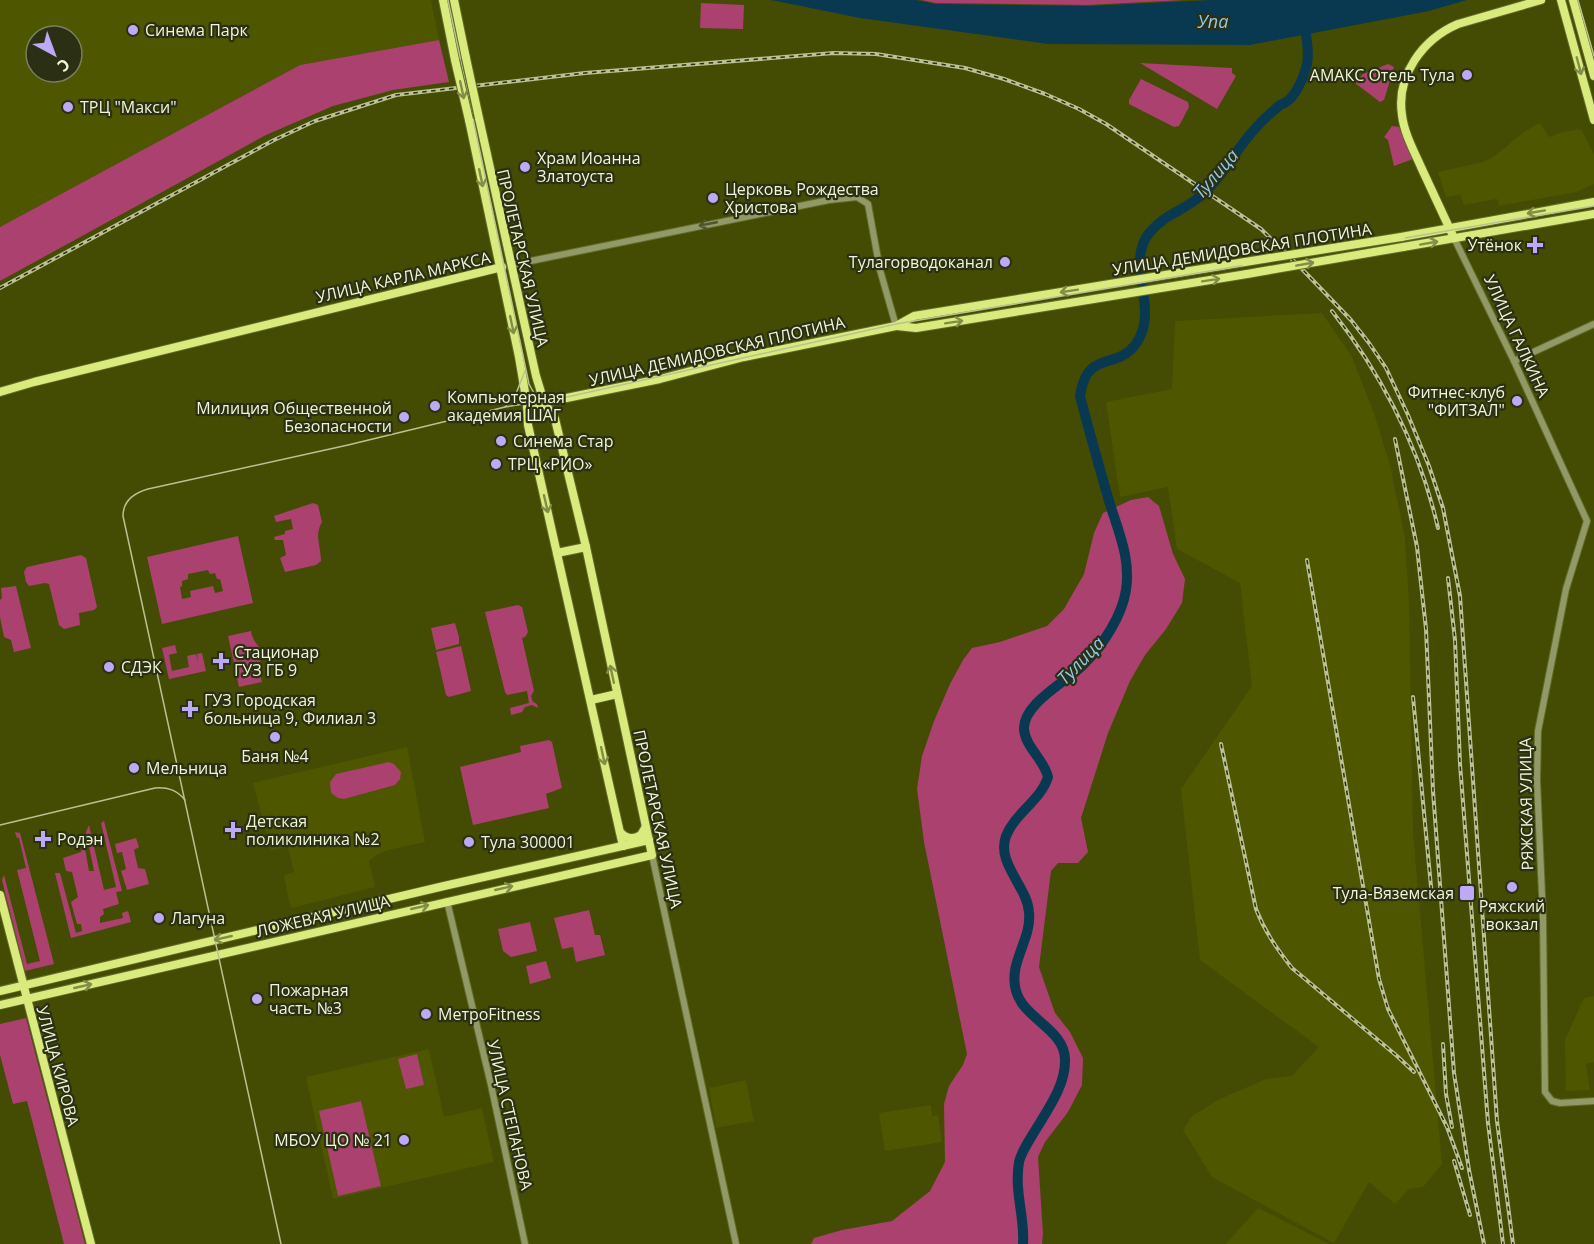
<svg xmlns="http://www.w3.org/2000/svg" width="1594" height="1244" font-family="'Open Sans',sans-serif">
  <rect width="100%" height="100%" fill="#444c03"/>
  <!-- built -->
  <g fill="#4e5600" fill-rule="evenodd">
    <path d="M0,0H431L439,40L300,65L0,227ZM36,36H72V72H36Z"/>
    <path d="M1540,123L1549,137L1562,132L1581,129L1594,155V184L1576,192L1499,206L1497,199L1464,205L1460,195L1446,197L1438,172L1483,162L1493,157L1527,130Z"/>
    <path d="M1322,313L1352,357L1374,413L1390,465L1405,538L1409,603L1413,832L1442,1164L1423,1187L1409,1189L1395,1204L1369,1182L1334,1243L1212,1177L1183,1130L1192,1116L1220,1099L1266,1079L1292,1076L1319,1047L1200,960L1181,789L1252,686L1240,583L1177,549L1168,487L1120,497L1106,402L1172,389L1175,321Z"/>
    <path d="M407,747L425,842L388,850L376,855L369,861L375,887L292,908L289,901L284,875L294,872L288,847L271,850L253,783Z"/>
    <path d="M1594,996V1062L1586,1064L1590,1090L1566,1091L1565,1040L1584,998Z"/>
    <path d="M429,1049L444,1117L482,1108L494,1162L333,1199L306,1077Z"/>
    <path d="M746,1080L754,1121L716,1128L709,1088Z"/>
    <path d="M931,1105L932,1116L938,1115L942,1142L885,1151L879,1113Z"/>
    <path d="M1258,1208L1329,1244H1226Z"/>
  </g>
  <!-- green -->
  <g fill="#aa416f" fill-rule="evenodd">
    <path d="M921,0H1184L1087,5L936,3Z"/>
    <path d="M701,3L744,5L743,29L700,28Z"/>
    <path d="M439,40L449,82L393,90L333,106L266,135L0,281V227L300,65Z"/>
    <path d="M1140,63L1232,68V73L1236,76L1217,109Z"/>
    <path d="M1388,64L1394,67L1384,100L1380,102L1355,83L1363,74Z"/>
    <path d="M1141,79L1188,102L1189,107L1179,126L1174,127L1129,104V100Z"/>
    <path d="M1392,126L1399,127L1413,159L1394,166L1388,140L1384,137Z"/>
    <path d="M1148,497L1159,506L1173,554L1185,579L1182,603L1166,629L1145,655L1130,681L1108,733L1081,818L1088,852L1078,863H1058L1051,871L1039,967L1055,1013L1070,1032L1083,1058L1082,1085L1068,1112L1045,1142L1038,1157L1043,1234L1042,1244H811L814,1238L842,1230L892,1221L930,1191L945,1162L944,1104L949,1086L963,1065L967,1054L924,842L917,789L922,756L934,721L950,684L963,660L972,648L1000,642L1047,626L1064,609L1084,574L1094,533L1103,513L1131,500Z"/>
    <path d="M313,503L318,505L322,522C314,535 321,546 321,561L316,565L285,572L280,558L286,555L283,540H275L274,537L285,534V531L293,529L291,519L276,522L274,516Z"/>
    <path d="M238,536L253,603L162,624L147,557ZM208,570L210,574L215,573L217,579H220L223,591L215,593L213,586L190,591L191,597L182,599L180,587L182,586V581L188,579V574Z"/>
    <path d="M81,555L86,558L97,607L94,610L79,613L80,625L64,629L59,625L49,584L45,583L29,586L26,582L24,572L27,567Z"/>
    <path d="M16,586L31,648L14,652L11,640L4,637L0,617V600L2,598L1,588Z"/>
    <path d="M518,605L522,607L528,632L525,637L522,638L534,691L531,696L533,702L537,704L538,708L532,705L525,707L522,712L511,715L510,708L529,703L527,691L507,695L505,692L485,612Z"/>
    <path d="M455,623L459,637V644L436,650L431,628Z"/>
    <path d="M251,631C253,643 259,644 263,654L258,666L262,682L239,687L228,636Z"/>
    <path d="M175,645L177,653L169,655L172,671L189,667L187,656L196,654L198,662L197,654L202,653L206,671L169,679L162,648Z"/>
    <path d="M461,646L471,691L449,697L446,695L436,652Z"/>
    <path d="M549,740L552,742L562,788L546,794L549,808L473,825L460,767L521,752L520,746Z"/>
    <path d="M389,762L394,764L401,772L400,779L395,785L344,799L338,798L331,793L330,782L336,774Z"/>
    <path d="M104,821L122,891L116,892L119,904L103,909L104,914L100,917V923L123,918L122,913L128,911L131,922L71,938L55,873H60L76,933L82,931L81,924H77L71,902L78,897L72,872L66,871L63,858L81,852L84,843L89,871H94L86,832L89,825L104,890L116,887L101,823Z"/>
    <path d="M15,832L20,833L54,964L25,971L2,880L4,875L27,964L40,961L17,870L26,868L19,838H17Z"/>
    <path d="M136,838L139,847L134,850L138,868L145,869L149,884L127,890L121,871L126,869L122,852L117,853L115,844Z"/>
    <path d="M589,910L595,935H600L605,955L576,962L573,947L562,949L554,918Z"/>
    <path d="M530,922L537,951L511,957L503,951L498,929Z"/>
    <path d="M546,961L551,978L530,984L526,966Z"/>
    <path d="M26,1018L85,1244H64L27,1101L13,1104L0,1055V1024Z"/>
    <path d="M417,1054L424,1085L406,1089L398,1059Z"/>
    <path d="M361,1101L381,1186L338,1196L319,1111Z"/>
  </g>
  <!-- water -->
  <path fill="#093951" d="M771,0H916L936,4L1088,6L1211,0H1467L1429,11L1250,45L1048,44L860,18Z"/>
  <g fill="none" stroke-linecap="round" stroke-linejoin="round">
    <!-- river -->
    <path stroke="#093951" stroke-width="10" d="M1023,1244C1025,1217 1014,1192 1019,1162C1021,1153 1028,1142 1033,1134C1046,1112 1066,1086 1065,1059C1064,1029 1024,1019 1016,991C1008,962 1032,940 1029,912C1027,886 996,863 1006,836C1015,813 1041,800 1048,777C1044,759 1025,747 1024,729C1023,703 1068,681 1084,664C1103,645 1122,616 1126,590C1131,558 1118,531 1109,501C1099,466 1089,431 1080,396C1087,349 1115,371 1135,345C1162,310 1123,264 1150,232C1165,215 1177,213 1194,201C1219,184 1233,153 1253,131C1260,123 1270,113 1279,106C1282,104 1287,102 1290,99C1296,93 1303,79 1305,71C1311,56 1306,37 1304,21"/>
    <defs>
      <g id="minor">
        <path d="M1454,238L1514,361L1587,521L1566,589L1538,731L1537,780L1543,918L1545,1092L1552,1101L1560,1103L1594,1101"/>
        <path d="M511,265L829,200L857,197L868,204L880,270L896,326"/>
        <path d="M1514,361L1594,324"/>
        <path d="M652,855L736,1244"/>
        <path d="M447,901L491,1085L525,1244"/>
      </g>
      <g id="major">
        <path d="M443,0L455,60"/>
        <path d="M454,0L466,58"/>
        <path d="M1561,0L1594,120"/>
        <path d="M1573,0L1594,76"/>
        <path d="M469,120L519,357L527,404L528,425L623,846"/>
        <path d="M1401,237L1594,202"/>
        <path d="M1454,238C1443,214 1432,191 1421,167C1414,151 1404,133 1402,115C1396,75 1423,39 1458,24L1541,0"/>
        <path d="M1403,247L1594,214"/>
        <path d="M897,326L916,328L1247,274"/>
        <path d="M0,392L34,382L502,267"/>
        <path d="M527,406L660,379L744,357L896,326L914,316L1245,262"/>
        <path d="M557,553L586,547"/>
        <path d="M591,700L617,694"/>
        <path d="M620,832C627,839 633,840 641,835L645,828"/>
        <path d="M0,895L91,1244"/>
        <path d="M0,991L444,886L649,840"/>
        <path d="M0,1005L652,855L586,547L555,419L544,402L536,376L479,118"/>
      </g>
    </defs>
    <!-- minor casing -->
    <use href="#minor" stroke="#636b29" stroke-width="8"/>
    <!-- major casing -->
    <use href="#major" stroke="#636b29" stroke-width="10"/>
    <!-- minor -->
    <use href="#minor" stroke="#919966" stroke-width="6"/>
    <!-- major -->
    <use href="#major" stroke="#daeb7d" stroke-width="8"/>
    <!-- tram -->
    <g stroke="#bac193" stroke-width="1.5">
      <path d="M448,0L529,384L535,395L547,402"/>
      <path d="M1578,0L1594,56"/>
      <path d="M505,407L515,396L525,371"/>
      <path d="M0,825L155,788C168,787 177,790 185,800"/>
      <path d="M281,1244L123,516C123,501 134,493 148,489L348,445L505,407L567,397L896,324L1594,206"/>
    </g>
    <defs>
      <g id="rail">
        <path d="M0,288L274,140L315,121L396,95L585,73L834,53L876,54L965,68L1004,79L1045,94L1079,109L1106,124L1261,229L1301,268L1351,320L1369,343L1386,368L1408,415L1429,466L1443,508L1460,596L1497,1121L1513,1244"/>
        <path d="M1332,311C1382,375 1420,449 1438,528"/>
        <path d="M1395,439L1417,547L1426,629L1433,791L1454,1073L1469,1170L1484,1244"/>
        <path d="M1307,560L1379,979L1388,1009L1447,1127L1462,1168"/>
        <path d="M1448,578L1455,640L1460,764L1488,1123L1503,1244"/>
        <path d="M1413,697L1432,897"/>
        <path d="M1221,744L1256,909C1265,932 1277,949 1292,968L1397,1056L1414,1072"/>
        <path d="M1443,1044L1446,1094L1452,1127"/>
        <path d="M1454,1161L1470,1215"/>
      </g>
    </defs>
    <!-- rail casing -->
    <use href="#rail" stroke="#bac193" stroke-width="4"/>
    <!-- rail -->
    <use href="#rail" stroke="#2b2f14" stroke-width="1.5" stroke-dasharray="4.5" stroke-linecap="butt"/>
    <defs>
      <g id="major-bridge">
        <path d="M466,58L479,118"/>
        <path d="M455,60L469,120"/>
        <path d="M1245,262L1401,237"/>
        <path d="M1247,274L1403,247"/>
      </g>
    </defs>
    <!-- major-bridge casing -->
    <use href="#major-bridge" stroke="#636b29" stroke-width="10" stroke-linecap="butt"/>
    <!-- major-bridge -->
    <use href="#major-bridge" stroke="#daeb7d" stroke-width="8"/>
  </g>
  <!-- one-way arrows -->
  <defs><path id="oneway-shaft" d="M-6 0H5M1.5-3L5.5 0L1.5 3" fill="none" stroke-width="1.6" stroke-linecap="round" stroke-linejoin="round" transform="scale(1.5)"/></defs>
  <g stroke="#828d48">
    <use href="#oneway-shaft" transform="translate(1579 66) rotate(75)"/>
    <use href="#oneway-shaft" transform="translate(462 90) rotate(78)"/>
    <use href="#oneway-shaft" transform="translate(481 178) rotate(78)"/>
    <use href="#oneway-shaft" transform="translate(1536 212) rotate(170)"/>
    <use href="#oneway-shaft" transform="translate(1429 243) rotate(-10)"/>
    <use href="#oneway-shaft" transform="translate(1305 264) rotate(-10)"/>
    <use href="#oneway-shaft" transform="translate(1211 280) rotate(-9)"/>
    <use href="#oneway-shaft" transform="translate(1069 291) rotate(171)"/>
    <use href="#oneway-shaft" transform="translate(954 322) rotate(-9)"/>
    <use href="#oneway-shaft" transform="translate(512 325) rotate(78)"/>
    <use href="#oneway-shaft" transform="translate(546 504) rotate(77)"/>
    <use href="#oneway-shaft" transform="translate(612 674) rotate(-102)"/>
    <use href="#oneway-shaft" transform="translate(603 756) rotate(78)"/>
    <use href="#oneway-shaft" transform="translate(504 888) rotate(-13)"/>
    <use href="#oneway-shaft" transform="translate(420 907) rotate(-13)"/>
    <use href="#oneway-shaft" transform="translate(223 938) rotate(167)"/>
    <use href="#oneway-shaft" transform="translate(83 986) rotate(-13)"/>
  </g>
  <use stroke="#4f5431" href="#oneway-shaft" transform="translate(708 224) rotate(169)"/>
  <!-- markers -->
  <g fill="#bda9f5" stroke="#2b2f14" stroke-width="2">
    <circle cx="133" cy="30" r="6"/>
    <circle cx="1467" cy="75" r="6"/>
    <circle cx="68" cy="107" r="6"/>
    <circle cx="525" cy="167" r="6"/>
    <circle cx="713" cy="198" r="6"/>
    <path d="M1532 236h6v6h6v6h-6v6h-6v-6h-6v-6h6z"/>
    <circle cx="1005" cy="262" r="6"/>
    <circle cx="1517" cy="401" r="6"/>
    <circle cx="435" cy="406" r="6"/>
    <circle cx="404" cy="417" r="6"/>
    <circle cx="501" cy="441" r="6"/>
    <circle cx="496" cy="464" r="6"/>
    <path d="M218 652h6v6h6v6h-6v6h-6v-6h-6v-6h6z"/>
    <circle cx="109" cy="667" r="6"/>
    <path d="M187 700h6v6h6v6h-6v6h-6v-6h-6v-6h6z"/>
    <circle cx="275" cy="737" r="6"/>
    <circle cx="134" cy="768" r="6"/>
    <path d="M230 821h6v6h6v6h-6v6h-6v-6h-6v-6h6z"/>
    <path d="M40 830h6v6h6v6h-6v6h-6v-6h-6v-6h6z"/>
    <circle cx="469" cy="842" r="6"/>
    <circle cx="1512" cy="887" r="6"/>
    <rect x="1459" y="885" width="16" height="16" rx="3"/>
    <circle cx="159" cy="918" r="6"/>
    <circle cx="257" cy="999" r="6"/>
    <circle cx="426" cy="1014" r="6"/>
    <circle cx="404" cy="1140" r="6"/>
  </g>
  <g text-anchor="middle" stroke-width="4.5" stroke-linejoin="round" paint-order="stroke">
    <!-- poi labels -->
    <g font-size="16" fill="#eff6d4" stroke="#2b2f14" text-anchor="start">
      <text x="145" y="36">Синема Парк</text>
      <text x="1455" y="81" text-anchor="end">АМАКС Отель Тула</text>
      <text x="80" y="113">ТРЦ "Макси"</text>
      <text x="537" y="164">Храм Иоанна<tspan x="537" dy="18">Златоуста</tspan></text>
      <text x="725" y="195">Церковь Рождества<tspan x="725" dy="18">Христова</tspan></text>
      <text x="1522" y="251" text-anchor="end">Утёнок</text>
      <text x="993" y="268" text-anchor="end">Тулагорводоканал</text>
      <text x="1505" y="398" text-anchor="end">Фитнес-клуб<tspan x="1505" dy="18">"ФИТЗАЛ"</tspan></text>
      <text x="447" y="403">Компьютерная<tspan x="447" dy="18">академия ШАГ</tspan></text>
      <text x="392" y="414" text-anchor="end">Милиция Общественной<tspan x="392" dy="18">Безопасности</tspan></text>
      <text x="513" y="447">Синема Стар</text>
      <text x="508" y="470">ТРЦ «РИО»</text>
      <text x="234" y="658">Стационар<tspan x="234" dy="18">ГУЗ ГБ 9</tspan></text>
      <text x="121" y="673">СДЭК</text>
      <text x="204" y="706">ГУЗ Городская<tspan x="204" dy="18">больница 9, Филиал 3</tspan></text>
      <text x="275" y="762" text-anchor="middle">Баня №4</text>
      <text x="146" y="774">Мельница</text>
      <text x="246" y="827">Детская<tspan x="246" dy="18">поликлиника №2</tspan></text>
      <text x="57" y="845">Родэн</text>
      <text x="481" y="848">Тула 300001</text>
      <text x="1454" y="899" text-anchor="end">Тула-Вяземская</text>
      <text x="1512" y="912" text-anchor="middle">Ряжский<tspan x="1512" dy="18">вокзал</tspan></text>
      <text x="171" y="924">Лагуна</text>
      <text x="269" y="996">Пожарная<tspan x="269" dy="18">часть №3</tspan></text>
      <text x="438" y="1020">МетроFitness</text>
      <text x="392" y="1146" text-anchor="end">МБОУ ЦО № 21</text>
    </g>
    <!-- street labels -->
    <g font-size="16" fill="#eff6d4" stroke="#2b2f14">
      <text transform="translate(1242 249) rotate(-9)" y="6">УЛИЦА ДЕМИДОВСКАЯ ПЛОТИНА</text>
      <text transform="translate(523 258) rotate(77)" y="6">ПРОЛЕТАРСКАЯ УЛИЦА</text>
      <text transform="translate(403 277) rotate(-13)" y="6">УЛИЦА КАРЛА МАРКСА</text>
      <text transform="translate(1517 336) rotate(65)" y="6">УЛИЦА ГАЛКИНА</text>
      <text transform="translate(717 351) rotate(-13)" y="6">УЛИЦА ДЕМИДОВСКАЯ ПЛОТИНА</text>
      <text transform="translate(1526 804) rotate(-91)" y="6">РЯЖСКАЯ УЛИЦА</text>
      <text transform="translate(658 819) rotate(78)" y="6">ПРОЛЕТАРСКАЯ УЛИЦА</text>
      <text transform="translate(323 916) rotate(-13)" y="6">ЛОЖЕВАЯ УЛИЦА</text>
      <text transform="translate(58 1066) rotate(75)" y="6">УЛИЦА КИРОВА</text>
      <text transform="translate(510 1115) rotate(77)" y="6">УЛИЦА СТЕПАНОВА</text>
    </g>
    <!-- water labels -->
    <g font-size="18" font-style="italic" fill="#91c9eb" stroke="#2b2f14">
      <text x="1213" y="28">Упа</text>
      <text transform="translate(1216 174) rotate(-49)" y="6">Тулица</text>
      <text transform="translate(1081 661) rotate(-46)" y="6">Тулица</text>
    </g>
  </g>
  <!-- north arrow -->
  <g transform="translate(54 54) rotate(139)"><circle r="28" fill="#2b2f14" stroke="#797f61" stroke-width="1.5"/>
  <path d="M0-4.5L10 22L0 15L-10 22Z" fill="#bda9f5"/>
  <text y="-9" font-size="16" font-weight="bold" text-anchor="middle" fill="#eff6d4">С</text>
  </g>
</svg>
